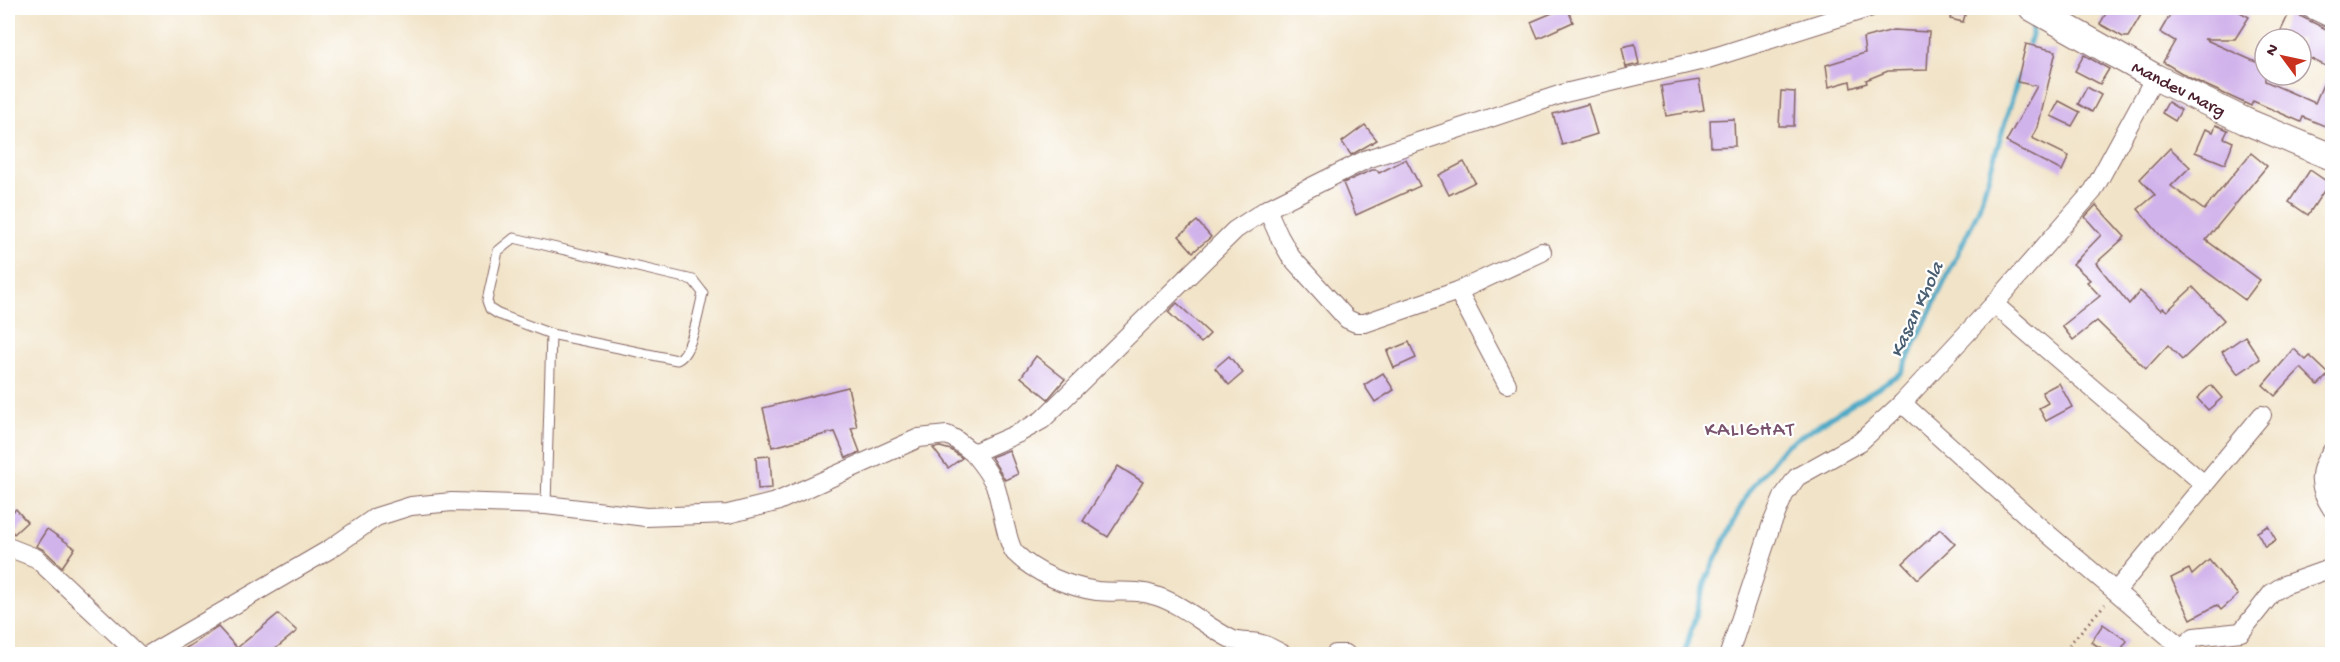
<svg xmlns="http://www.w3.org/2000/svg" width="2340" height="662" font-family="'Gochi Hand',sans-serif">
  <rect width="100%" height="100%" fill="#fff"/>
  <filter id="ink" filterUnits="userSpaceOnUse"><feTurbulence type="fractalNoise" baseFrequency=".0167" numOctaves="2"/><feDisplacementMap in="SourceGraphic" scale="12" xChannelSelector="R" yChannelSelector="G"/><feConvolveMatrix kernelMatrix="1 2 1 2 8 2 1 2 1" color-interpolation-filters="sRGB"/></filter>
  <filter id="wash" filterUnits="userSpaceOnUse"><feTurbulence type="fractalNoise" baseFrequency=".008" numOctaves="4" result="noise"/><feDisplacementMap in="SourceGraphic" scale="24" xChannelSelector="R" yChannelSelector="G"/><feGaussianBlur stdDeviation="1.35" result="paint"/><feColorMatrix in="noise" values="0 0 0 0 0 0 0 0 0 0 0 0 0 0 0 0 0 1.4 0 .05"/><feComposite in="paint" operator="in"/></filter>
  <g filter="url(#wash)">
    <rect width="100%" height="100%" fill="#f1e3c7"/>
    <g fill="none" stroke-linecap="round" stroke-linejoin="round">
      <!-- stream -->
      <g stroke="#47a8c6" stroke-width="5">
        <path d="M2027,50L2032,35V15"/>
        <path d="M1684,654L1707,577L1748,492L1785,446L1901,373L1978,211L2019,76"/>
      </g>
    </g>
    <g id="blocks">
      <!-- building -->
      <g fill="#d1b3eb">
        <path d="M1564,8H1567L1573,22L1538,38L1531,22Z"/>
        <path d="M1953,8H1967L1963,22L1950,19Z"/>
        <path d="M2109,8H2145L2128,37H2123L2100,24Z"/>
        <path d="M2174,8H2233L2249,17L2235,39H2204L2265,66V81L2315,103L2330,68L2301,54V39H2277L2290,11L2332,32V129L2303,117L2301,122L2253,101L2251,106L2190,78L2163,62L2175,41L2160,32Z"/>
        <path d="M1893,30L1929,32L1927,70L1888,71L1866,80L1867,83L1851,88L1850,81L1829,87L1826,65L1865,53L1863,38Z"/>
        <path d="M1635,44L1639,64L1626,67L1622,47Z"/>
        <path d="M2026,44L2056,51L2038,127L2032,138L2069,156L2062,171L2006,142L2037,86L2017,82Z"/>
        <path d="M2084,55L2109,69L2100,84L2075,71Z"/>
        <path d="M1699,80L1704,110L1666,116L1661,86Z"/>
        <path d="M2087,87L2101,95L2092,112L2078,104Z"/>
        <path d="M1781,91L1795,92L1794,126H1779Z"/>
        <path d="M2059,101L2080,112L2072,126L2051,116Z"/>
        <path d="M2168,102L2181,110L2175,121L2162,113Z"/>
        <path d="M1588,104L1597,134L1562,145L1553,114Z"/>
        <path d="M1734,119L1735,146L1711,147L1710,120Z"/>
        <path d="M1365,125L1377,140L1351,155L1342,142Z"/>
        <path d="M2216,125L2228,130L2224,138L2233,142L2225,164L2195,152L2205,129L2213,132Z"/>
        <path d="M2170,148L2190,167L2171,186L2204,210L2251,153L2267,166L2206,240L2260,280L2245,300L2165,241L2138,209L2155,195L2140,179Z"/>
        <path d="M1406,159L1420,186L1356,215L1343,183L1372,170H1377L1379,173Z"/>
        <path d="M1464,162L1475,182L1449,195L1439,175Z"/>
        <path d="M2310,170L2329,183L2308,215L2289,202Z"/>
        <path d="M2096,205L2125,237L2096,263L2129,304L2140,291L2161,310L2163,308L2167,311L2193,287L2224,320L2182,360L2168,345L2146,369L2097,321L2073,340L2062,326L2100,296L2087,282L2090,280L2073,264L2101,235L2085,217Z"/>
        <path d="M1197,221L1211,237L1193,252L1179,236Z"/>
        <path d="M1177,303L1210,334L1201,343L1168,312Z"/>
        <path d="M2245,336L2260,359L2238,374L2222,352Z"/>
        <path d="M1409,342L1416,358L1394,368L1387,351Z"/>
        <path d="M2294,349L2306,360L2310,356L2329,374L2318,385L2301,368L2275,396L2263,385Z"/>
        <path d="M1036,356L1065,379L1048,399L1021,377Z"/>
        <path d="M1229,356L1243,373L1229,385L1215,368Z"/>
        <path d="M1383,373L1394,390L1375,402L1364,385Z"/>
        <path d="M2059,383L2072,407L2046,421L2039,408L2048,403L2042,392Z"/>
        <path d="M2211,385L2222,398L2208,410L2197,398Z"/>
        <path d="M848,387L857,427L851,428L860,452L846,458L835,432L772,447L763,408Z"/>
        <path d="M940,447L951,450L962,458L948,468L933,448Z"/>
        <path d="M1009,450L1018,474L1005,480L991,457Z"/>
        <path d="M770,456L772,488L758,489L756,457Z"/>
        <path d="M1118,466L1143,482L1108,537L1083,521Z"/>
        <path d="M16,509L27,522L14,534L8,526V516Z"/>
        <path d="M2268,526L2276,540L2265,547L2257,532Z"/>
        <path d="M47,529L75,548L62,567L44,550L36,546Z"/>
        <path d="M1940,529L1955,544L1918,579L1903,563Z"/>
        <path d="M2209,560L2238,595L2221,610L2217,605L2191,619L2171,578L2189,569L2192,575Z"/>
        <path d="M278,614L297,631L269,654H177L218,627L237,648Z"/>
        <path d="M2103,624L2127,641L2118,654H2111L2091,642Z"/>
      </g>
    </g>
  </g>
  <g filter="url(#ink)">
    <use href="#blocks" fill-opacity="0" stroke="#846462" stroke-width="1.5"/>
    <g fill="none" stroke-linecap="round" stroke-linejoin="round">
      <defs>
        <g id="lane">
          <path d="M514,238L693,280L703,293C699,309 692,355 677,360L551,334L498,314L490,309L487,301L498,251Z"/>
          <path d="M546,505L551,334"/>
        </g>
        <g id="street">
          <path d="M2309,8L2332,19"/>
          <path d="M1267,209L1279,236L1291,257L1347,319L1356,323H1365L1458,291L1542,252"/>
          <path d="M1458,291L1507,384"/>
          <path d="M1994,304L2204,484"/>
          <path d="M1902,403L2034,522L2182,648"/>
          <path d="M2332,451C2316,471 2318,488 2332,509"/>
          <path d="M973,453C982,464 991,475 996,488C1001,503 1007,544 1015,553C1035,573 1069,587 1097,591C1118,593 1136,589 1156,596C1184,605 1205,626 1231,639C1241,644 1252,640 1262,644C1269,646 1276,651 1283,654"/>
          <path d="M8,547L36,558L138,654"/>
          <path d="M2116,591L2262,415"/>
          <path d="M150,654L330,549L376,517L411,506L452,502L546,505L646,517L728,514L776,502L919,438L947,435L955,439L973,453L1019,433L1042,420L1235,230L1267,209L1367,159L1565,93L1708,59L1869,8"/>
          <path d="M1335,654H1346"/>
          <path d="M1729,654L1771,526L1784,495L1797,477L1860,442L1902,403L1994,304L2093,191L2155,77"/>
          <path d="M2190,654L2182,648L2194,637L2241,632L2272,593L2284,585L2332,568"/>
        </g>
        <path id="secondary" d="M2032,8L2155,77L2245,121L2332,157"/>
      </defs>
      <!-- lane casing -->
      <use href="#lane" stroke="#846462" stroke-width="11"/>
      <!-- street casing -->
      <use href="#street" stroke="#846462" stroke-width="20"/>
      <!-- secondary casing -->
      <use href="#secondary" stroke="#846462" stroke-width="28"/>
      <!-- path -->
      <path stroke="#846462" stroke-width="3" stroke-dasharray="1.5 4.5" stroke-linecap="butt" d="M2061,654L2105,604"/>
      <!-- lane -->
      <use href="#lane" stroke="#fff" stroke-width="9"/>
      <!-- street -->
      <use href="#street" stroke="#fff" stroke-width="18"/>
      <!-- secondary -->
      <use href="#secondary" stroke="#fff" stroke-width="26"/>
    </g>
  </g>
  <g text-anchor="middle" stroke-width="4.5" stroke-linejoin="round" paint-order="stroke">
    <!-- street labels -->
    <g font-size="18" fill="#4a1f2b" stroke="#fff">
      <text transform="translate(2179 88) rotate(27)" y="6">Mandev Marg</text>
    </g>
    <!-- water labels -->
    <g font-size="20" font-style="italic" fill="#495d71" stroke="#fff">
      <text transform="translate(1915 309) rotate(-65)" y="7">Kasan Khola</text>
    </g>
    <!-- neighbourhood labels -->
    <g font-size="20" letter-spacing="1.5" fill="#79536e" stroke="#fff">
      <text x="1750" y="435">KALIGHAT</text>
    </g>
  </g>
  <!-- margin -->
  <rect width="2340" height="662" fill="none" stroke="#fff" stroke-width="30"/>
  <!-- north arrow -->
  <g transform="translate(2283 57) rotate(303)"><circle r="28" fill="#ffffff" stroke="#b7a5aa" stroke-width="1.5"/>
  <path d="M0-4.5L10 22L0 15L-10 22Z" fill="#c8321e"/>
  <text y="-9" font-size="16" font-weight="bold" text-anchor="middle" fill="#4a1f2b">N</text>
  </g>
</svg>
